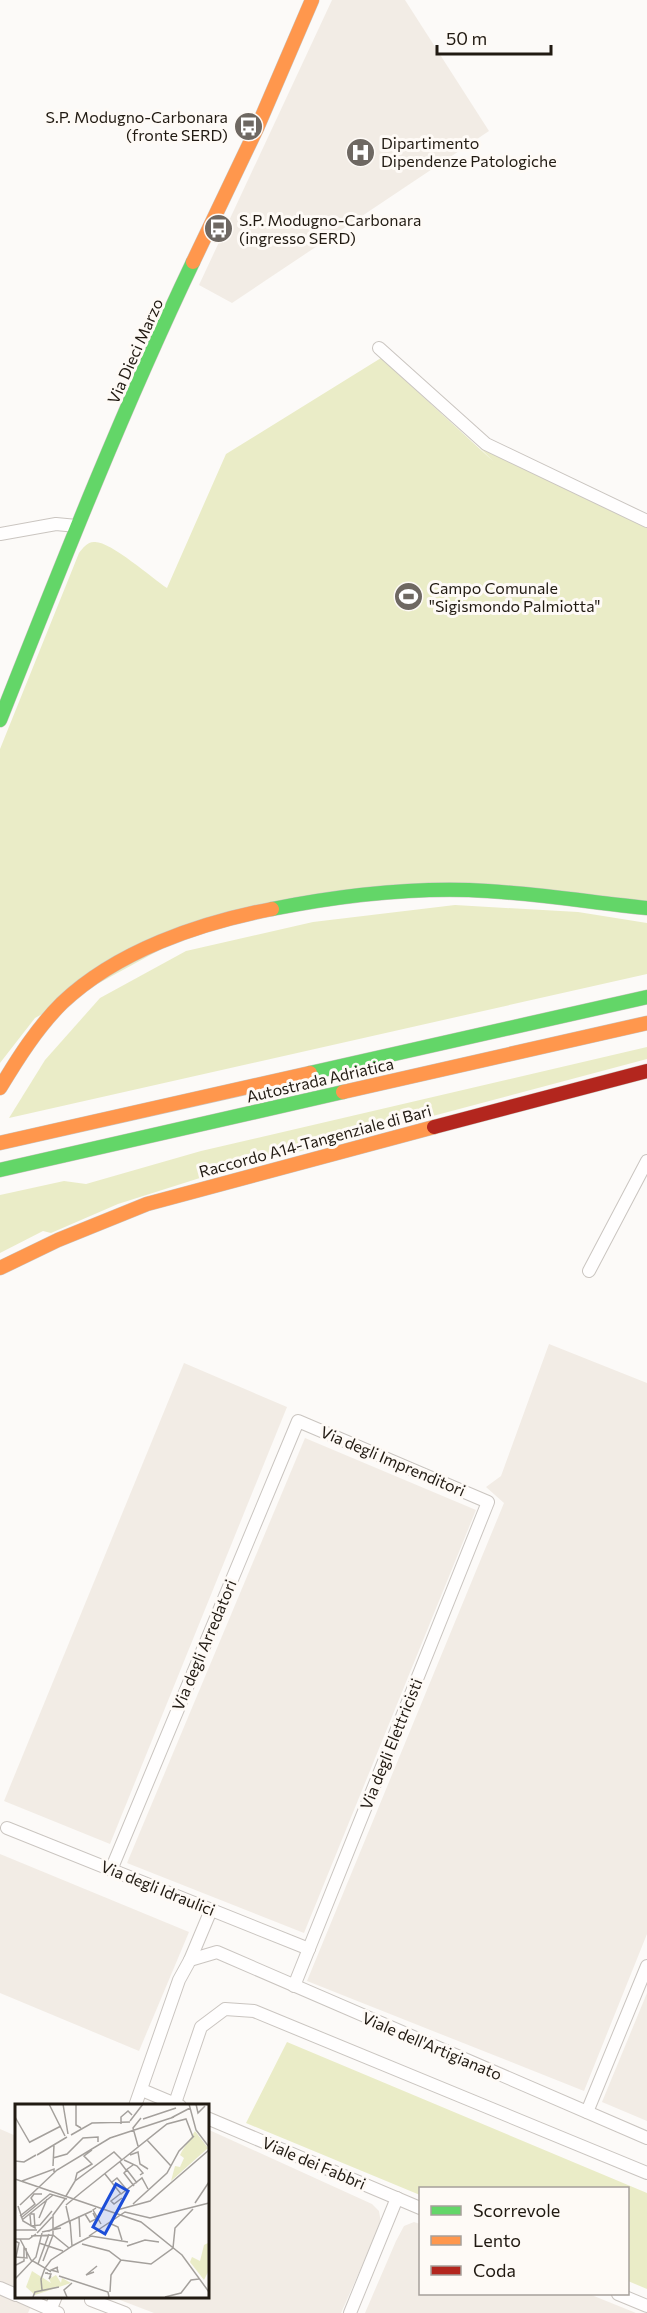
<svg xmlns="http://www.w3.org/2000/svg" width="647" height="2313" font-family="Commissioner,sans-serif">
  <rect width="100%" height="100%" fill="#fcfaf8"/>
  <!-- built -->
  <g fill="#f2ece5">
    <path d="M332,0H405L489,131L232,303L199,285Z"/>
    <path d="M549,1344L647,1383V1934L584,2091L307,1981L504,1503L486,1487L501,1476Z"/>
    <path d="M184,1363L287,1407L110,1844L4,1801Z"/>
    <path d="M305,1438L476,1510L304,1933L127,1863Z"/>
    <path d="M0,1854L189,1932L139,2051L0,1993Z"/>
    <path d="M647,1993V2121L602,2102Z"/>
    <path d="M0,2129L16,2136V2296L35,2297L28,2313H0Z"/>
    <path d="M207,2129L372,2204L379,2211L381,2223L341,2313H154L120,2300L118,2297L207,2296Z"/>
    <path d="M414,2222L420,2224V2294H589L636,2313H365L396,2241L404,2226Z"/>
  </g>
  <!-- green -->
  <g fill="#eaecc7">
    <path d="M381,358L494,462L480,448L647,528V901L526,887L231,911L35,1018L0,1063V749L79,553C83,548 87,542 94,542C109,540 152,578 167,588L226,454Z"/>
    <path d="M455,905L578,912L647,923V974L9,1118L45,1060L100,998L186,951L313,922Z"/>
    <path d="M647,1047V1059L203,1177L118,1204L51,1233L43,1231L0,1253V1195L64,1181L86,1184L201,1151Z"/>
    <path d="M287,2042L647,2193V2289L628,2281V2188H420V2195L246,2123Z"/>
  </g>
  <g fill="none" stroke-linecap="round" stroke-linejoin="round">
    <defs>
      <g id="street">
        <path d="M379,348L486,444L647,521"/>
        <path d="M0,534L56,524L77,526"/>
        <path d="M589,1271L647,1161"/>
        <path d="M7,1828L309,1949"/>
        <path d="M111,1870L298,1421L488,1502L294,1986"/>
        <path d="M190,1960L211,1910"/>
        <path d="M142,2090L180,2106"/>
        <path d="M135,2106L179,1980L190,1960L217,1952L647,2138"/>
        <path d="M174,2106L201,2027L225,2009L254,2011L647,2173"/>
        <path d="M587,2112L647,1966"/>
        <path d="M207,2118L420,2208"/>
        <path d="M0,2288L16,2295"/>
        <path d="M618,2294L647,2306"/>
        <path d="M20,2296L58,2313"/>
        <path d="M91,2300L125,2313"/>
        <path d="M49,2313L56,2296"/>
        <path d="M350,2313L397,2198"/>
      </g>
      <g id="fast">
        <path d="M0,720C61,566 122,411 193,262"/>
        <path d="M272,909C337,896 402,888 469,890C528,892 588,902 647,908"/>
        <path d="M310,1073L647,997"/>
        <path d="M0,1170L343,1092"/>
      </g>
      <g id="slow">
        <path d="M193,262L257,128L312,0"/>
        <path d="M0,1088C18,1058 37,1028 62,1003C117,951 199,923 272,909"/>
        <path d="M343,1092L647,1023"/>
        <path d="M0,1143L310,1073"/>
        <path d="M0,1268L58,1240L147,1204L434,1127"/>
      </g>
      <path id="jam" d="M434,1127L647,1071"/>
    </defs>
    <!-- street casing -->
    <use href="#street" stroke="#cac5c0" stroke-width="14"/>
    <!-- fast casing -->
    <use href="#fast" stroke="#cac5c0" stroke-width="15"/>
    <!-- slow casing -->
    <use href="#slow" stroke="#cac5c0" stroke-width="15"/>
    <!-- jam casing -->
    <use href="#jam" stroke="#cac5c0" stroke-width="15"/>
    <!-- street -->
    <use href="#street" stroke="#fffefe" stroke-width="12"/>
    <!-- fast -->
    <use href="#fast" stroke="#63d668" stroke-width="14"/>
    <!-- slow -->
    <use href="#slow" stroke="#ff974d" stroke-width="14"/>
    <!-- jam -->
    <use href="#jam" stroke="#b3261e" stroke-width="14"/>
  </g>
  <!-- icons -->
  <defs>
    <symbol id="bus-disc" viewBox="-11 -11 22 22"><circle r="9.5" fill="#6e6862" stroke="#fefaf6"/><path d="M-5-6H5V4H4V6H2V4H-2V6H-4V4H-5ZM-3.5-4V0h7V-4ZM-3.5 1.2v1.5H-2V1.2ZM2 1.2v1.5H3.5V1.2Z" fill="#fff"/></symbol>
    <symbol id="hospital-disc" viewBox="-11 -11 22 22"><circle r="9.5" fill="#6e6862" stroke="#fefaf6"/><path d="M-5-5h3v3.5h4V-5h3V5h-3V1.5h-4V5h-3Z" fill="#fff"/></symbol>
    <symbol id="stadium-disc" viewBox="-11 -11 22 22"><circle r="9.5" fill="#6e6862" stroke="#fefaf6"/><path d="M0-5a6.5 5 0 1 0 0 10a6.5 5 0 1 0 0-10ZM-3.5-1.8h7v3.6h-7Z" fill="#fff"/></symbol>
  </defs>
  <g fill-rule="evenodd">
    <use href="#bus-disc" x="232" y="110" width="33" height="33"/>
    <use href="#hospital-disc" x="344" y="136" width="33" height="33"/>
    <use href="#bus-disc" x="202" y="212" width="33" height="33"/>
    <use href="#stadium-disc" x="392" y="580" width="33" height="33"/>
  </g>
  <g text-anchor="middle" stroke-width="6" stroke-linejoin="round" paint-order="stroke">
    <!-- poi labels -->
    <g font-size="16" fill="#211a12" stroke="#fefaf6" text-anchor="start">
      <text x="228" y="123" text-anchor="end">S.P. Modugno-Carbonara<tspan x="228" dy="18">(fronte SERD)</tspan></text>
      <text x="381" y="149">Dipartimento<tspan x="381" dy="18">Dipendenze Patologiche</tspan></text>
      <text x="239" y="226">S.P. Modugno-Carbonara<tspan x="239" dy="18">(ingresso SERD)</tspan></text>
      <text x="429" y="594">Campo Comunale<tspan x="429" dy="18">"Sigismondo Palmiotta"</tspan></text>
    </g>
    <!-- street labels -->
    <g font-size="16" fill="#211a12" stroke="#fefaf6">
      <text transform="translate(135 351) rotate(-66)" y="6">Via Dieci Marzo</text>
      <text transform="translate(320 1080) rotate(-13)" y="6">Autostrada Adriatica</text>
      <text transform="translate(315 1141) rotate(-15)" y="6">Raccordo A14-Tangenziale di Bari</text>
      <text transform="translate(393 1461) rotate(23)" y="6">Via degli Imprenditori</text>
      <text transform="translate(204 1645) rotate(-67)" y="6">Via degli Arredatori</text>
      <text transform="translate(391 1744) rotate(-68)" y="6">Via degli Elettricisti</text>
      <text transform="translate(158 1888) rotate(22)" y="6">Via degli Idraulici</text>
      <text transform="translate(432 2046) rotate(23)" y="6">Viale dell'Artigianato</text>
      <text transform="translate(314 2163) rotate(23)" y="6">Viale dei Fabbri</text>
    </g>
  </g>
  <!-- overview -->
  <g transform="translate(15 2104)">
    <rect width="194" height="194" fill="#fcfaf8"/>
    <path d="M180,27L193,44L156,77L160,62L165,63L169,54L165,51L167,47ZM193,139V168L189,176L175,158L177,153L185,157L189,141ZM17,167L36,179L34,175L41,171L46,179L47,174L56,179L20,191L11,183Z" fill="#eaecc7"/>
    <path fill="none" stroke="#a4a09c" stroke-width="1.5" d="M34,0L50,32M48,0L53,30M61,0V21L66,24M174,0L181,26L194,43M181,0L183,9L190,2M0,13L15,39M156,14L175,4M128,15L161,4M115,17L128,0M106,20V13L113,7L117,11M56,31L77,19L115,18M132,36L156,62M15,38L46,22M123,42L118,24L126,14M22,51L52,33M115,51L123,48L125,60L133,65M38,54L52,50L68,34L83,33V38M109,56L122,62L128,69L125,71M0,57L9,58L21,51M105,58L111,66L118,61M38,62L39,41M90,70L106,90L127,74L133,85M0,75L126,118L167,151L194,188M7,77L39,65V68M60,77L62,69L77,60L69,52L77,46M97,78L102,74L112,86M119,82L109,69L112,66L122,79M68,87L152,20L171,15L178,33M105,90L96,97L99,100L107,94M51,92L60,77L99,48L107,56M180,99L194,78M118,100L152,69L164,47L179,32M5,101L42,66L95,34L159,13M51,101L68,87M3,102L8,117L20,124L19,110H15M51,102L55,120M81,104L78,106L86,120M102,106L135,97L194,46M70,110L75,118L81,115L78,109M15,111L16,122L25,121L37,107M5,112L20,100L16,94L19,90H27M64,112L65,133M6,114L35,90L52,95M24,114L32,95M7,116L38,91M55,117L77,107M94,119L103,123L107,136M0,126H22M34,127L54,117M27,128L46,124M22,129L37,113M38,131V111L50,95M16,132L38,131L54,144M74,132L110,108L135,114L194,99M0,135H14L21,130M5,135L16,156L30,164L26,175L27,186M0,137L4,139L1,153M24,139L48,147M67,140L94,147L106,156L136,160L158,144L160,124L178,105M57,142L76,132L113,138M112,142L130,136L144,138M0,153L12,154L11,144M28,157L38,131M23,160L34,130M1,161L9,157V143M42,164L43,168L36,166L43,163M36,168L30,164L36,156L57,142L55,117M79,168L71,171L82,162M33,169H30L36,170L34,175L36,172M44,172L93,188L94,193M0,175L21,153L27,129M95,188L96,171L106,156M18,193L20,188L44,183M52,193L49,186L57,179M150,193L166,189L176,176L184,175"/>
    <path fill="#1d4ed8" fill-opacity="0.15" stroke="#1d4ed8" stroke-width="3" d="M101,80L113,87L90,130L78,123Z"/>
    <rect width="194" height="194" fill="none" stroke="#211a12" stroke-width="3"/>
  </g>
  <!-- legend -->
  <rect x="419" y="2187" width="210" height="108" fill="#fefaf6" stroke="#a6a09b" stroke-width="1.5"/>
  <rect x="431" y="2206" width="30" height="9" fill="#63d668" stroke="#a6a09b" stroke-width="1.5"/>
  <text x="473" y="2217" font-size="18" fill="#211a12">Scorrevole</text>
  <rect x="431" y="2236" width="30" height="9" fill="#ff974d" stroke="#a6a09b" stroke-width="1.5"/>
  <text x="473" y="2247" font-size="18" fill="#211a12">Lento</text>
  <rect x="431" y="2266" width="30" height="9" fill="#b3261e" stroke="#a6a09b" stroke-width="1.5"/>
  <text x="473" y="2277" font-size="18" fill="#211a12">Coda</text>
  <!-- scale -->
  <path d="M437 45v9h114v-9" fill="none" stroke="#211a12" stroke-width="3"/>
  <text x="446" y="45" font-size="18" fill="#211a12" stroke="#fefaf6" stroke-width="4.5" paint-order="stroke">50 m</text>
</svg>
